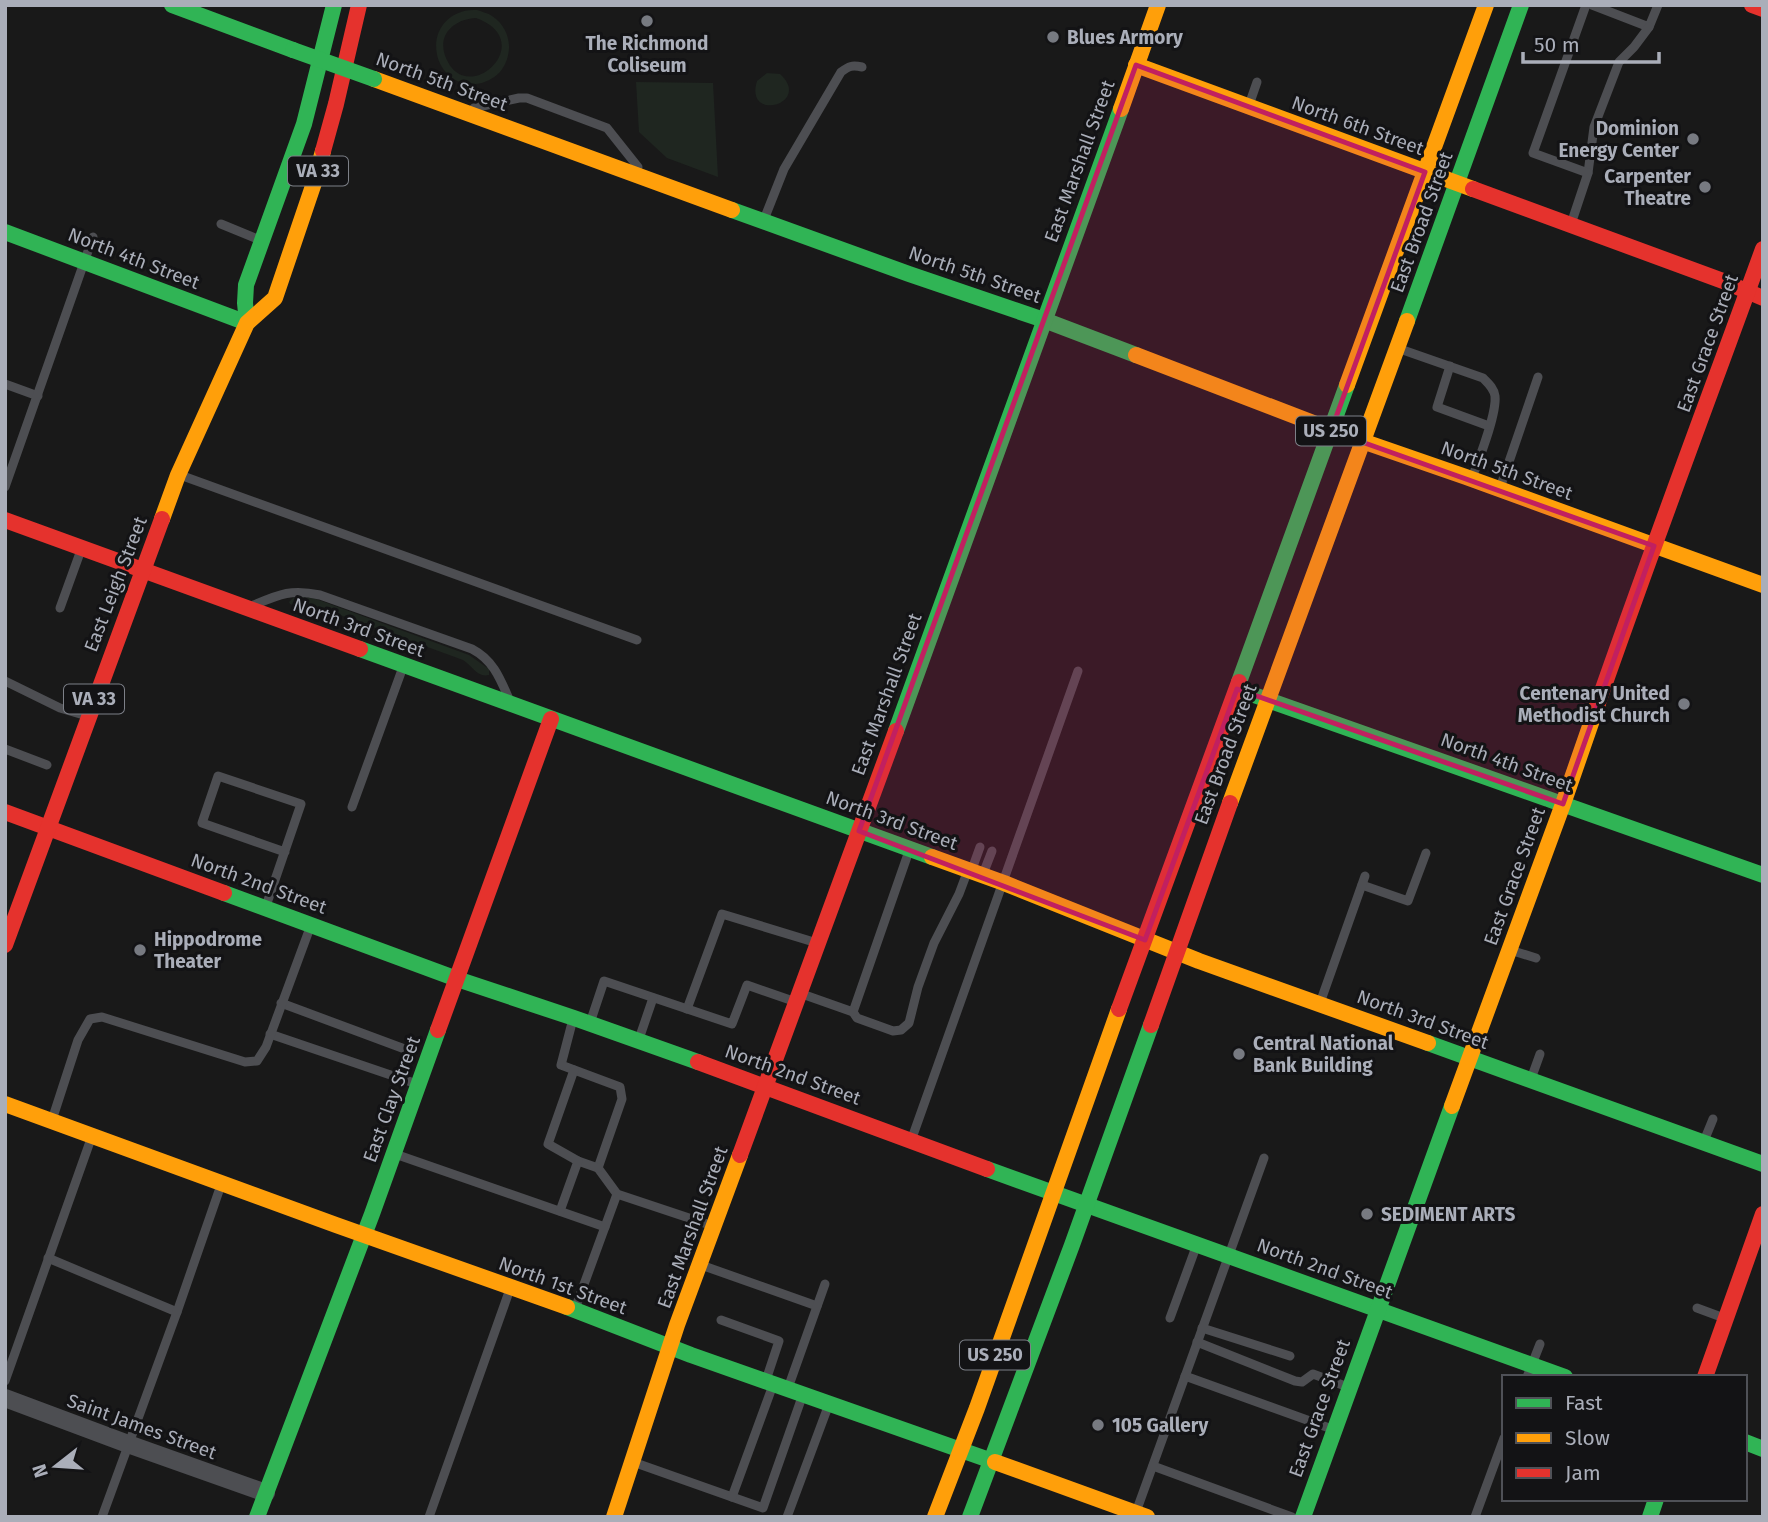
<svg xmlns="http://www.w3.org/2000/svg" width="1768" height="1522" font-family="'Fira Sans',sans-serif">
  <rect width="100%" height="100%" fill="#191919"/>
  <!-- green -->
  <g fill="#1f2620" fill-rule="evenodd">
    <path d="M477,10C482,12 488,13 492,16C512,29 514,55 500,72C493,79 485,83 476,84C433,87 420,26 461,12C466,10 472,10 477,10ZM476,18C540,41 467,109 446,58C436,34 455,19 476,18Z"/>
    <path d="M767,73L780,74C813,104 744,123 757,81Z"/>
    <path d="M636,82L713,83L718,177L667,158L639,132Z"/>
    <path d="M299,596L316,599L469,655L489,669V675C477,678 473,666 463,660L318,607L302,609L290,604L289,602L293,598Z"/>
  </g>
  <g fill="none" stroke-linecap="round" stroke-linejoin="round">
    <!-- lane -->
    <g stroke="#4d4e52" stroke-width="9">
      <path d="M1592,5L1649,27L1658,5"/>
      <path d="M1249,105L1257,82"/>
      <path d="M474,108L519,98H527L607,128L638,167"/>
      <path d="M1588,173L1594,127L1619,62L1634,47L1649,27"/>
      <path d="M765,217L784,169L841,72C849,66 852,65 862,67"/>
      <path d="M221,224L260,240"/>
      <path d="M1571,224L1588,173L1533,153L1586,5"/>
      <path d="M1400,349L1483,378C1488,383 1494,388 1495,396C1497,414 1479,459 1472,478"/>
      <path d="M1450,366L1437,407L1489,426"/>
      <path d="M5,384L38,396"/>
      <path d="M180,475L637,640"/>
      <path d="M5,487L93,237"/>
      <path d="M1500,488L1538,377"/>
      <path d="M254,605C280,594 291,589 320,595L472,649C493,660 500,678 509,699"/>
      <path d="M60,608L81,550"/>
      <path d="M5,681L60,708L87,716"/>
      <path d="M5,749L47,765"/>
      <path d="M352,807L403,667"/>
      <path d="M909,851L853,1012L857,1018L893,1031L901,1030L909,1023L918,987L934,943L959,894L968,870"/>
      <path d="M971,872L980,847"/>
      <path d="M983,874L992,851"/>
      <path d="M1362,885L1408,901L1426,853"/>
      <path d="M266,906L301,804L218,776L202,823L285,852"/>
      <path d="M1510,950L1536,958"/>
      <path d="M802,994L853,1012"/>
      <path d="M281,1003L402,1048"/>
      <path d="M1320,1003L1365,876"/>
      <path d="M687,1009L722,914L817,943"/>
      <path d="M573,1019L561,1065L620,1087L622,1099L598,1168L617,1194L713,1226"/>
      <path d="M590,1023L604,981L732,1024L747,985L796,1002"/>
      <path d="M270,1034L417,1084"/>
      <path d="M639,1039L653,998"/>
      <path d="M1531,1079L1540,1054"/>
      <path d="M52,1120L78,1040L90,1019L102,1017L245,1062L257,1061L266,1047L311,925"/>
      <path d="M912,1138L1078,671"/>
      <path d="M1704,1141L1713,1119"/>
      <path d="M395,1154L605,1227"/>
      <path d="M578,1161L598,1168"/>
      <path d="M560,1211L578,1161L548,1144L574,1070"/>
      <path d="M1415,1211L1439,1219"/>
      <path d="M48,1258L177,1312"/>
      <path d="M701,1265L817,1306"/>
      <path d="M1697,1308L1724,1318"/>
      <path d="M575,1309L617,1194"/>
      <path d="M1170,1318L1196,1247"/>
      <path d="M721,1320L779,1341L766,1380"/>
      <path d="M1202,1328L1290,1356"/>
      <path d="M1197,1342L1295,1381L1302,1382L1313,1374L1348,1387"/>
      <path d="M1185,1376L1332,1429"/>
      <path d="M1527,1377L1540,1344"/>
      <path d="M5,1381L92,1136"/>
      <path d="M788,1388L825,1284"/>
      <path d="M633,1462L763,1508L802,1397"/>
      <path d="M1153,1466L1292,1517"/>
      <path d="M732,1497L773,1385"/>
      <path d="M1136,1512L1264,1158"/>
      <path d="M102,1517L177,1312L221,1185"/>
      <path d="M429,1517L510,1289"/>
      <path d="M787,1517L829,1404"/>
      <path d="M1475,1517L1504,1438"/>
    </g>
    <!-- street -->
    <path stroke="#4d4e52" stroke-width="18" d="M5,1398L128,1444L266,1493"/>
    <!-- fast -->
    <g stroke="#30b455" stroke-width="16">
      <path d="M172,5L293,50"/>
      <path d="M732,210L909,274L1044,320L1136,355"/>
      <path d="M5,232L247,323"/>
      <path d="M1407,321L1521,5"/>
      <path d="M247,323L245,303L246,285L304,124L334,5"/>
      <path d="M360,649L932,857"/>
      <path d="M1239,682L1347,385"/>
      <path d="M1237,689L1763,875"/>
      <path d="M896,731L1121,109"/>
      <path d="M224,893L457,979L574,1018L698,1062"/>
      <path d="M1428,1043L1763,1164"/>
      <path d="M987,1169L1565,1377"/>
      <path d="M567,1307L691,1355L995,1462"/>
      <path d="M1745,1442L1763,1449"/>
      <path d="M257,1517L372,1214L438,1030"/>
      <path d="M970,1517L1072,1245L1151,1025"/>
      <path d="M1303,1517L1452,1106"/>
      <path d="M1650,1517L1656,1499"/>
    </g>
    <!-- slow -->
    <g stroke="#ff9f0a" stroke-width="16">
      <path d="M1136,65L1473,189"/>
      <path d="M374,79L732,210"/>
      <path d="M1121,109L1158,5"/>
      <path d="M1136,355L1347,436"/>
      <path d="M1347,385L1486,5"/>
      <path d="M1362,441L1466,477L1763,585"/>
      <path d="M162,519L178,475L247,323L275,298L315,180L323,151"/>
      <path d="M1230,803L1407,321"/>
      <path d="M932,857L1004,883L1199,961L1428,1043"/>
      <path d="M5,1104L336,1225L567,1307"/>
      <path d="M1452,1106L1563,804L1598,703"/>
      <path d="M995,1462L1147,1517"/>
      <path d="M614,1517L677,1325L740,1155"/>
      <path d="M935,1517L977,1408L1119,1009"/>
    </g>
    <!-- jam -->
    <g stroke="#e5322d" stroke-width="16">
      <path d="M1752,5L1763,9"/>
      <path d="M323,151L336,104L359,5"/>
      <path d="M1473,189L1723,281L1763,298"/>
      <path d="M5,520L360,649"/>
      <path d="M1598,703C1651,551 1708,400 1763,249"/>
      <path d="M5,812L224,893"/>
      <path d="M5,945L162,519"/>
      <path d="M1119,1009L1239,682"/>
      <path d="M1151,1025L1230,803"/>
      <path d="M438,1030L551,719"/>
      <path d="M698,1062L987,1169"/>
      <path d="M740,1155L896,731"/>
      <path d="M1705,1377L1763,1214"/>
    </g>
    <!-- fast-bridge -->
    <path stroke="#30b455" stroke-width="16" d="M293,50L374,79"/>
  </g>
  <!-- marked area -->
  <path fill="#c12060" fill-opacity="0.2" stroke="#c12060" stroke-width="5" stroke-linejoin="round" d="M1136,65L1425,172L1331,431L1654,546L1563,804L1237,689L1145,940L859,831Z"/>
  <!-- markers -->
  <g fill="#777a81" stroke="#131315" stroke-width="2.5">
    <circle cx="647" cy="21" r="7"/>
    <circle cx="1053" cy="37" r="7"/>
    <circle cx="1693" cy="139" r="7"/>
    <circle cx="1705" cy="187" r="7"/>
    <circle cx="1684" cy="704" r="7"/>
    <circle cx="140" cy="950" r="7"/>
    <circle cx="1239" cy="1054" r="7"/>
    <circle cx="1367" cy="1214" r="7"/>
    <circle cx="1098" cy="1425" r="7"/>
  </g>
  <g text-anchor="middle" stroke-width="6" stroke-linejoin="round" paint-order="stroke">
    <!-- shield labels -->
    <g fill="#131315" stroke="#7d8088" stroke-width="2">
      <rect x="288" y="156.5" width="60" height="29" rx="5"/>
      <rect x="1296" y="416.5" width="70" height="29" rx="5"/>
      <rect x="64" y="684.5" width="60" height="29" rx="5"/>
      <rect x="960" y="1340.5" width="70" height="29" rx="5"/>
    </g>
    <g font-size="18" font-weight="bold" fill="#aaaeb9">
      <text x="318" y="177">VA 33</text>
      <text x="1331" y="437">US 250</text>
      <text x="94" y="705">VA 33</text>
      <text x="995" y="1361">US 250</text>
    </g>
    <!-- poi labels -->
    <g font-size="19" font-weight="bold" fill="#aaaeb9" stroke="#131315" text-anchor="start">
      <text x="1067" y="44">Blues Armory</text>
      <text x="647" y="50" text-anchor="middle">The Richmond<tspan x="647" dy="22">Coliseum</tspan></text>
      <text x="1679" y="135" text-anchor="end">Dominion<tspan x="1679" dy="22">Energy Center</tspan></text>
      <text x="1691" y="183" text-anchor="end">Carpenter<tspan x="1691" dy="22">Theatre</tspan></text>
      <text x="1670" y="700" text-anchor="end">Centenary United<tspan x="1670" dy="22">Methodist Church</tspan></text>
      <text x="154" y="946">Hippodrome<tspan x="154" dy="22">Theater</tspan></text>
      <text x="1253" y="1050">Central National<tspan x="1253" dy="22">Bank Building</tspan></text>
      <text x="1381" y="1221">SEDIMENT ARTS</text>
      <text x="1112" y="1432">105 Gallery</text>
    </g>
    <!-- street labels -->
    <g font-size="19" fill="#aaaeb9" stroke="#131315">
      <text transform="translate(442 81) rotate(20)" y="7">North 5th Street</text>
      <text transform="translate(1358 125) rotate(20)" y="7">North 6th Street</text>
      <text transform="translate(1079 161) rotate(-70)" y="7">East Marshall Street</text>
      <text transform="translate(1421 222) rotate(-70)" y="7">East Broad Street</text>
      <text transform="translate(134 258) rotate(21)" y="7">North 4th Street</text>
      <text transform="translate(975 274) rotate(19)" y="7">North 5th Street</text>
      <text transform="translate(1707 343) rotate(-70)" y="7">East Grace Street</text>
      <text transform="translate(1507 470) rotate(20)" y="7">North 5th Street</text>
      <text transform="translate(115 584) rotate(-69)" y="7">East Leigh Street</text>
      <text transform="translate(359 627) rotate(20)" y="7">North 3rd Street</text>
      <text transform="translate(886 694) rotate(-70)" y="7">East Marshall Street</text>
      <text transform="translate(1225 754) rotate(-70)" y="7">East Broad Street</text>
      <text transform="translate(1507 762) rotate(20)" y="7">North 4th Street</text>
      <text transform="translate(892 820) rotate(20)" y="7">North 3rd Street</text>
      <text transform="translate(1514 876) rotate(-70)" y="7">East Grace Street</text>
      <text transform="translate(259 883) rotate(20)" y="7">North 2nd Street</text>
      <text transform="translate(1423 1019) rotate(20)" y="7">North 3rd Street</text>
      <text transform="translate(793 1074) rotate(20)" y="7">North 2nd Street</text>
      <text transform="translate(391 1099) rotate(-70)" y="7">East Clay Street</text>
      <text transform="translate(692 1227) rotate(-70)" y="7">East Marshall Street</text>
      <text transform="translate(1325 1268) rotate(20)" y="7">North 2nd Street</text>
      <text transform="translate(563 1285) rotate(20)" y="7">North 1st Street</text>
      <text transform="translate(1319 1408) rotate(-70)" y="7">East Grace Street</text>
      <text transform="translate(142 1426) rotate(20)" y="7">Saint James Street</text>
    </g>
  </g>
  <!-- border -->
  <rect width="1768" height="1522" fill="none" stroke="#aaaeb9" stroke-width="14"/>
  <!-- legend -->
  <rect x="1502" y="1375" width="245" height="126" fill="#131315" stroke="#4f5157" stroke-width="2"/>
  <rect x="1516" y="1398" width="35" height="10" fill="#30b455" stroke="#4f5157" stroke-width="2"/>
  <text x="1565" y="1410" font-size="21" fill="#aaaeb9">Fast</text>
  <rect x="1516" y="1433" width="35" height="10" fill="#ff9f0a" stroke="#4f5157" stroke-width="2"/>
  <text x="1565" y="1445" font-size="21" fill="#aaaeb9">Slow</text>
  <rect x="1516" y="1468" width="35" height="10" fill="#e5322d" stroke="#4f5157" stroke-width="2"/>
  <text x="1565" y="1480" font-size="21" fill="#aaaeb9">Jam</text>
  <!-- north arrow -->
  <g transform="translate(56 1466) rotate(253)" stroke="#131315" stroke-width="5" paint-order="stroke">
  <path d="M0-5L12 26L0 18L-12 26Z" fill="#aaaeb9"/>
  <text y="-10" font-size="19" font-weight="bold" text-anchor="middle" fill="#aaaeb9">N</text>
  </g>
  <!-- scale -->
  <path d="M1523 52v10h136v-10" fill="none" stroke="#aaaeb9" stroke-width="3.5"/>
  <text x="1534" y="52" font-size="21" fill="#aaaeb9" stroke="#131315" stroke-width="5" paint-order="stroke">50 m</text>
</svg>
